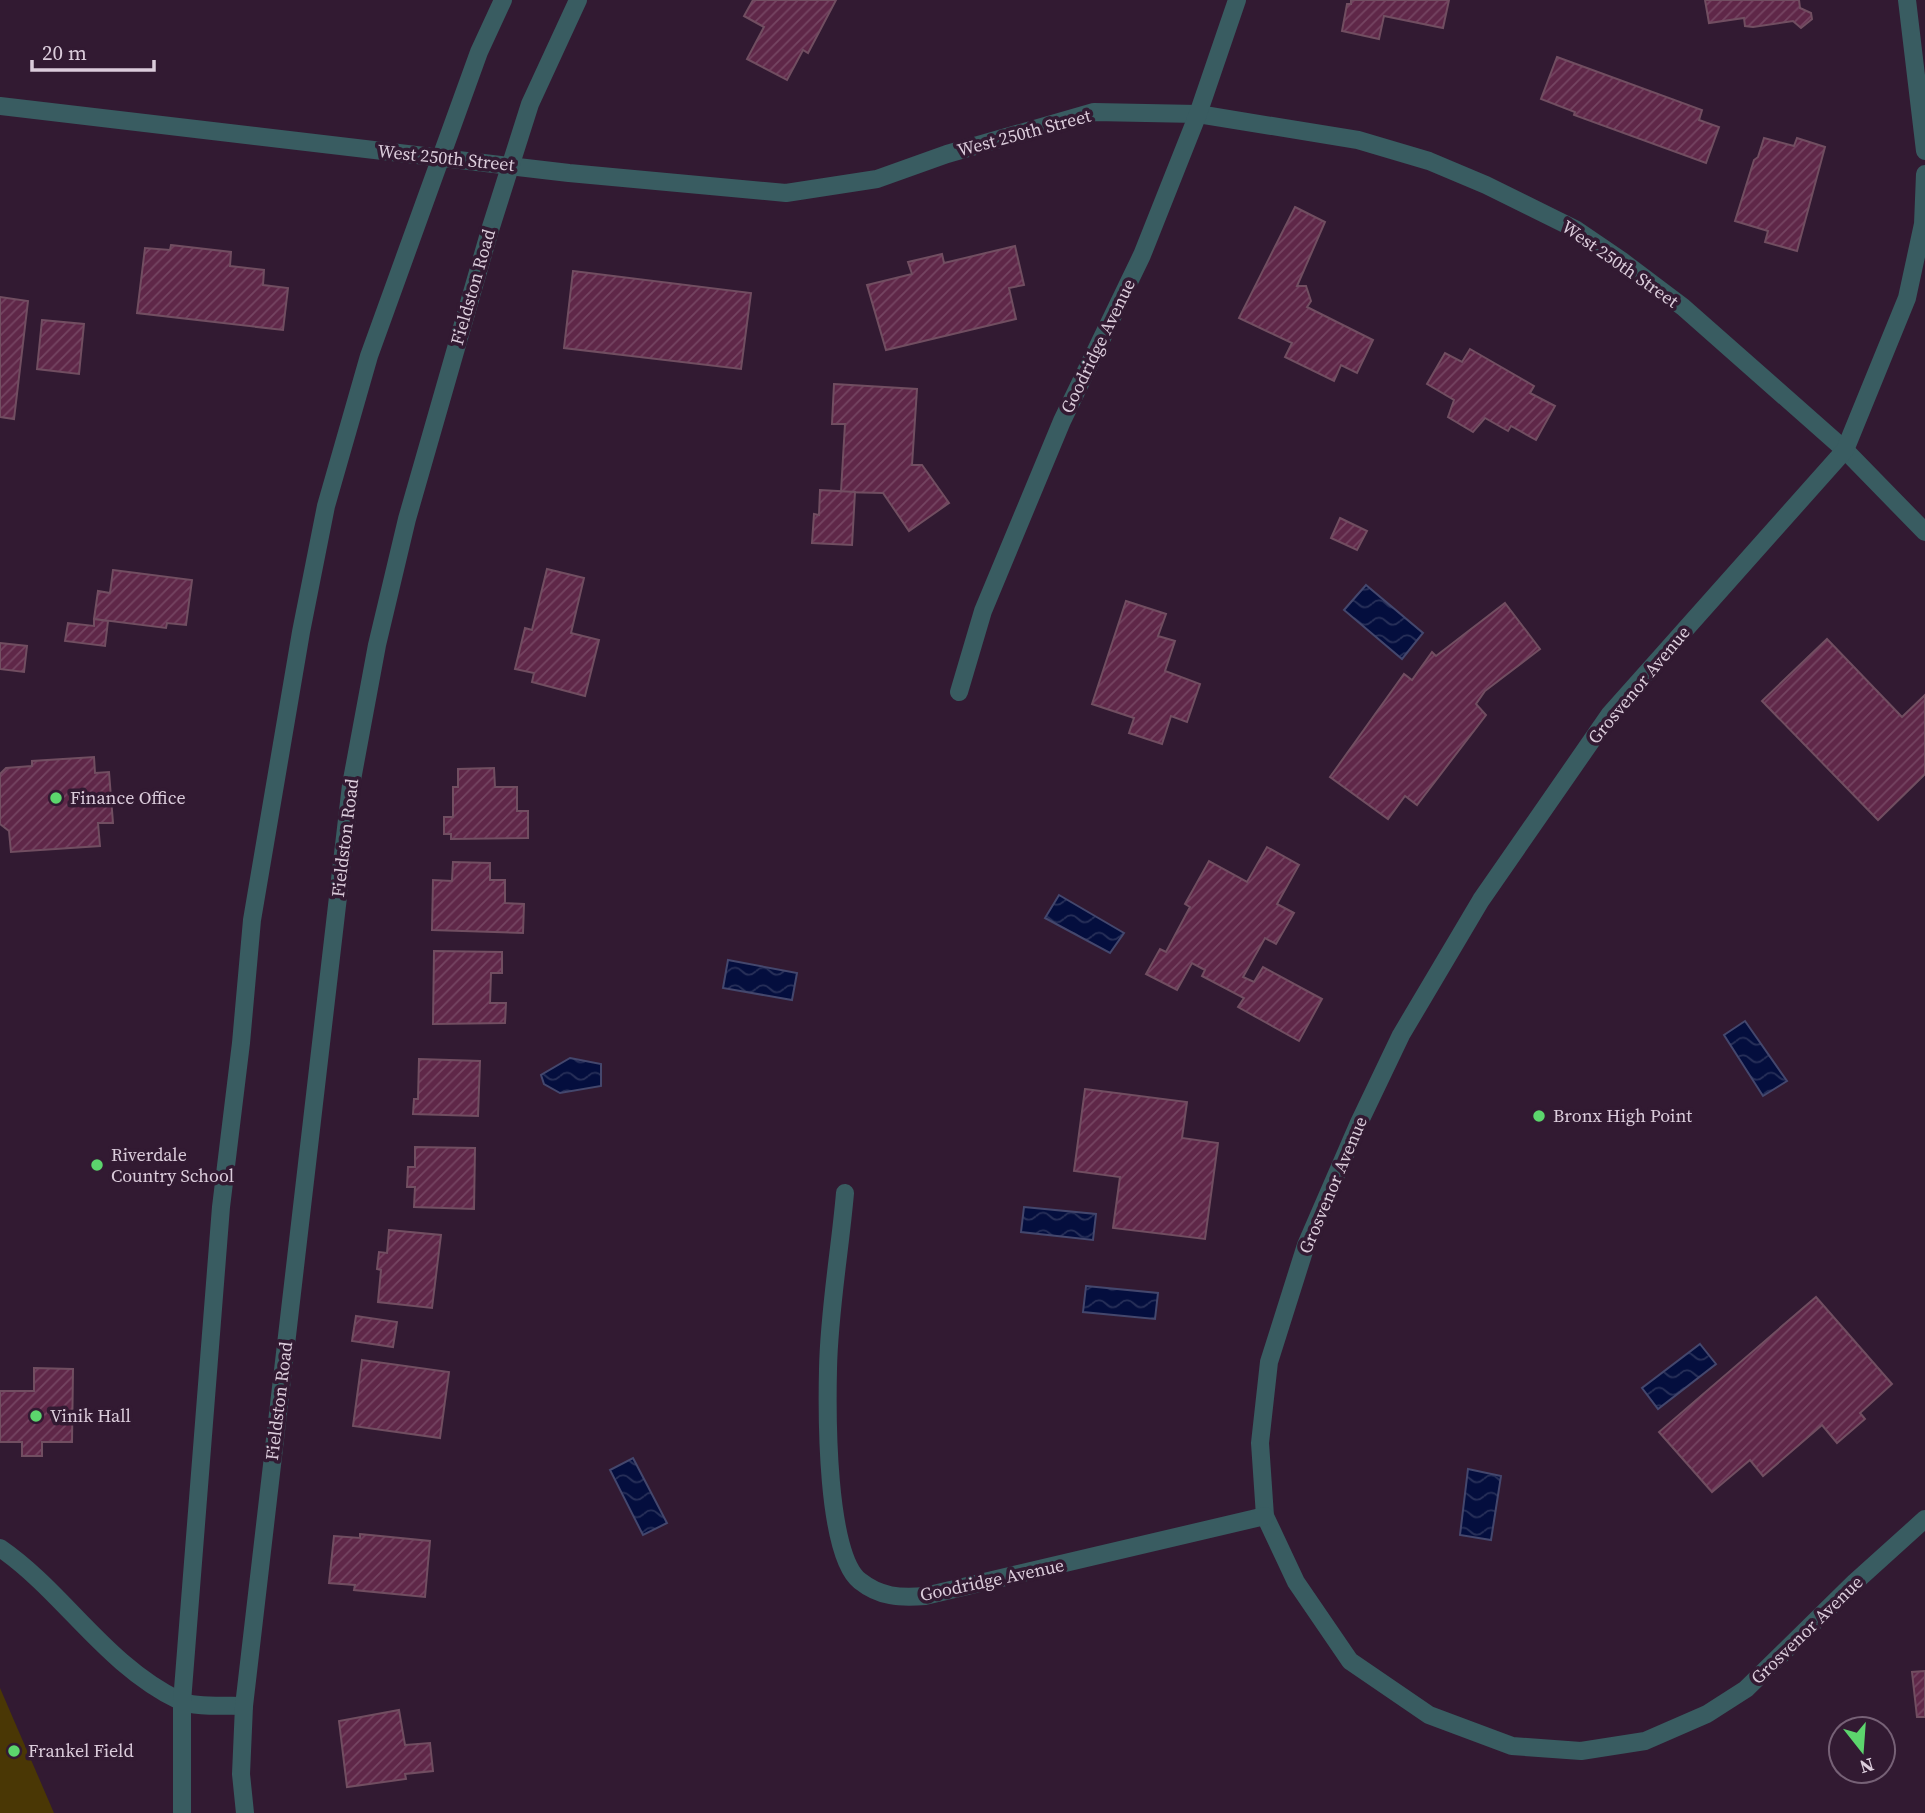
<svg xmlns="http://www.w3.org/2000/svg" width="1925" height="1813" font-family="'Source Serif 4',serif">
  <defs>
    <pattern id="water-waves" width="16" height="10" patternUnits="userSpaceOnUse" patternTransform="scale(1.75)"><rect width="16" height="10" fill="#040e3e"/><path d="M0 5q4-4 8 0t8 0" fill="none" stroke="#283059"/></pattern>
    <pattern id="building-hatch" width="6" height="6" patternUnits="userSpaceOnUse" patternTransform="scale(1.75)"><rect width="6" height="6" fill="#5f2748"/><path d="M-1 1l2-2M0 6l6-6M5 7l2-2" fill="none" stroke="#754562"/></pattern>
  </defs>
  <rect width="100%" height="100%" fill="#321a32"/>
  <!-- grass -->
  <path fill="#4a3705" d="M0,1688L54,1813H0Z"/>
  <!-- water -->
  <g fill="url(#water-waves)" stroke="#44476d" stroke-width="2">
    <path d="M1366,585L1423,633L1402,659L1344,610Z"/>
    <path d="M1059,895L1124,933L1110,953L1045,918Z"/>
    <path d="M728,960L797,973L792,1000L723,988Z"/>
    <path d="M1745,1021L1787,1081L1763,1096L1724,1035Z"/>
    <path d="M570,1058L601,1064V1086L560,1093L544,1084L541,1075Z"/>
    <path d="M1024,1207L1096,1214L1093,1240L1021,1232Z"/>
    <path d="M1086,1286L1158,1293L1155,1319L1083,1312Z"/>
    <path d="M1700,1344L1716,1364L1658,1409L1642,1388Z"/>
    <path d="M633,1458L667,1523L643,1535L610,1470Z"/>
    <path d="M1468,1469L1501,1476L1491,1540L1460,1535Z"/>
  </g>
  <!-- building -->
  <g fill="url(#building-hatch)" stroke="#714e61" stroke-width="2">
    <path d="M753,0H836L808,53L803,50L787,80L747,59L764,27L744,16Z"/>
    <path d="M1351,0H1449L1443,28L1384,16L1379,39L1342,31L1347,4H1351Z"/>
    <path d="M1705,0H1799L1800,8L1811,13L1812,19L1801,28L1793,21L1753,27L1745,26L1744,18L1709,23Z"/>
    <path d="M1557,57L1702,110L1699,120L1719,127L1706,163L1574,115L1575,112L1541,99Z"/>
    <path d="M1764,138L1794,146L1797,138L1825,147L1797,251L1765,242L1768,231L1735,221L1754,160L1758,157Z"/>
    <path d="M1295,207L1325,222L1297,286H1306L1311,301L1307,307L1373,340L1357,373L1341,365L1334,381L1285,357L1292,343L1239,318Z"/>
    <path d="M171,245L231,252L230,266L264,270L263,285L288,288L283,330L137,313L145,248L170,250Z"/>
    <path d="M1015,246L1024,285L1009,288L1016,319L886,350L867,285L912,274L908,262L942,254L944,263Z"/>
    <path d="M573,271L751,293L741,369L564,348Z"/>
    <path d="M0,297L28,301L14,419L0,417Z"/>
    <path d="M42,320L84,324L79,374L37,369Z"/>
    <path d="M1470,349L1534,386L1530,393L1555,406L1536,440L1511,426L1508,431L1485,418L1473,432L1448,417L1454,400L1427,384L1445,353L1462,362Z"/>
    <path d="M834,384L917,389L912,465H922L949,503L909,531L883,493L841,492L845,424H832Z"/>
    <path d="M820,490L855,492L852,545L812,543L814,514L819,515Z"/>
    <path d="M1340,518L1367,531L1357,550L1331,538Z"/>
    <path d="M547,569L584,578L571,633L599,640L585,696L532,682L534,673L515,669L525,628L532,630Z"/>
    <path d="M113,570L192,580L186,625L167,623L166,628L94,619L98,591L110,593Z"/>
    <path d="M1126,601L1166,614L1158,636L1175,641L1165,671L1200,684L1187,722L1171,716L1162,744L1129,733L1134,718L1092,704Z"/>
    <path d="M1505,603L1540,649L1485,691L1476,704L1486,715L1417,805L1405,796L1388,819L1330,777L1404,674L1412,680L1432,652L1436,656Z"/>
    <path d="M94,619L108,621L105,646L65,641L68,623L94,626Z"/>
    <path d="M1827,639L1902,717L1925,695V774L1878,820L1762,701Z"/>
    <path d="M0,643L27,646L24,672L0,669Z"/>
    <path d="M94,757L95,773L109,772L113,823H98L100,846L11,852L9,831L0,824V774L6,768L32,766V761Z"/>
    <path d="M494,768L495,787H517V811H528V838L451,839V834H444V817H453V787H458V769Z"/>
    <path d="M1267,847L1299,865L1277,904L1294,913L1276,944L1265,938L1243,977L1254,982L1263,967L1322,999L1299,1041L1238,1007L1244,998L1202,976L1205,970L1192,963L1177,990L1146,974L1160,949L1166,952L1190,907L1185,904L1209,861L1247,882Z"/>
    <path d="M453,862L490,863V880H505V903L524,904L523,933L432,930L433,880L452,881Z"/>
    <path d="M434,951L502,952V973H491L490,1003H506L505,1023L433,1024Z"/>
    <path d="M419,1059L480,1061L478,1116L413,1114L414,1099H418Z"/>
    <path d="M1085,1089L1187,1102L1182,1138L1218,1143L1205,1239L1113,1228L1120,1177L1074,1171Z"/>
    <path d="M415,1147L475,1148L474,1209L414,1207L415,1187H407L408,1167H415Z"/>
    <path d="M389,1230L441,1235L432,1308L378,1302L381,1270L377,1269L379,1252L387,1253Z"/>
    <path d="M1816,1297L1892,1384L1860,1413L1865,1419L1837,1443L1822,1425L1763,1476L1750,1460L1712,1492L1659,1432Z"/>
    <path d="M356,1316L397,1322L393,1347L352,1341Z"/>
    <path d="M362,1360L449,1372L440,1438L353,1426Z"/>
    <path d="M34,1368L73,1369L72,1442H42V1456H22V1442H0V1391H34Z"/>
    <path d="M360,1534L430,1541L425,1597L354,1590L355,1585L329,1583L334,1536L360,1538Z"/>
    <path d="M1925,1671V1717H1917L1912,1672Z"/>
    <path d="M399,1710L405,1745L430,1743L433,1771L405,1774L406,1779L347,1787L339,1721Z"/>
  </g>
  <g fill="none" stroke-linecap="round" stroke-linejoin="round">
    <!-- minor -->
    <g stroke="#395c61" stroke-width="18">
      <path d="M1907,0L1925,151"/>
      <path d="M0,106L569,173L786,193L877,179L947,154L1094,112L1198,114L1358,140L1429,161L1486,185L1575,229L1622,261L1683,307L1845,450L1925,532"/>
      <path d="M1925,174L1923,224L1907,298L1845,450L1610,714L1481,900L1401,1035L1358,1125L1306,1245L1269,1362L1260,1443L1265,1516L1296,1582L1350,1661L1429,1715L1512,1746L1581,1751L1645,1741L1707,1714L1746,1689L1854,1583L1925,1519"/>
      <path d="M959,692L983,611L1062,421L1142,255L1198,114L1237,0"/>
      <path d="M845,1193C840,1251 829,1311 828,1369C827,1412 826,1555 860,1581C880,1597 900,1598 925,1596L1265,1516"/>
      <path d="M0,1548C64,1592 105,1665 180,1701C196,1708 226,1705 244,1706"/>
      <path d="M182,1813V1702L221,1207L241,1043L252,920L301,632L326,506L369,356L479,52L503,0"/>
      <path d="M245,1813L241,1774L244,1706L351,785L377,645L407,519L490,230L530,104L578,0"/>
    </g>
  </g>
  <!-- markers -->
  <g fill="#5cd56d" stroke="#321a32" stroke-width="2.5">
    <circle cx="56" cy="798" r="7"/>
    <circle cx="1539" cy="1116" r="7"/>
    <circle cx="97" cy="1165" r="7"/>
    <circle cx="36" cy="1416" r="7"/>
    <circle cx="14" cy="1751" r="7"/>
  </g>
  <g text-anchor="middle" stroke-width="7" stroke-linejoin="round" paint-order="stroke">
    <!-- street labels -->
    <g font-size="18" fill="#dbccdb" stroke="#321a32">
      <text transform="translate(1024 133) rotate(-15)" y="6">West 250th Street</text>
      <text transform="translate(446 158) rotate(6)" y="6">West 250th Street</text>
      <text transform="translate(1620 264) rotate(35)" y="6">West 250th Street</text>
      <text transform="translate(473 287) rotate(-74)" y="6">Fieldston Road</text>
      <text transform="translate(1098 346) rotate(-64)" y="6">Goodridge Avenue</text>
      <text transform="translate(1639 685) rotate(-50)" y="6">Grosvenor Avenue</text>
      <text transform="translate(345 838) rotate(-83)" y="6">Fieldston Road</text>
      <text transform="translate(1333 1185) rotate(-67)" y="6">Grosvenor Avenue</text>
      <text transform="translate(279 1401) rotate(-83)" y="6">Fieldston Road</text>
      <text transform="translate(992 1580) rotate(-12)" y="6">Goodridge Avenue</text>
      <text transform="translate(1807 1630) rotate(-44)" y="6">Grosvenor Avenue</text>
    </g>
    <!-- poi labels -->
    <g font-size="18" fill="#dbccdb" stroke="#321a32" text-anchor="start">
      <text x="70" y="804">Finance Office</text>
      <text x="1553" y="1122">Bronx High Point</text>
      <text x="111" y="1161">Riverdale<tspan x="111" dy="21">Country School</tspan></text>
      <text x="50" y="1422">Vinik Hall</text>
      <text x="28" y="1757">Frankel Field</text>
    </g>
  </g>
  <!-- north arrow -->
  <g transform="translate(1862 1750) rotate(163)"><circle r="33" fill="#321a32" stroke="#766176" stroke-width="2"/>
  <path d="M0-5L12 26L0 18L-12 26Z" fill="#5cd56d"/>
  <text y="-10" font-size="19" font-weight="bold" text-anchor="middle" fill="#dbccdb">N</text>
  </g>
  <!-- scale -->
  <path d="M32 60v10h122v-10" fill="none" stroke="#dbccdb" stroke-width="3.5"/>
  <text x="42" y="60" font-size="21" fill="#dbccdb" stroke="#321a32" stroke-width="5" paint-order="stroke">20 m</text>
</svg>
